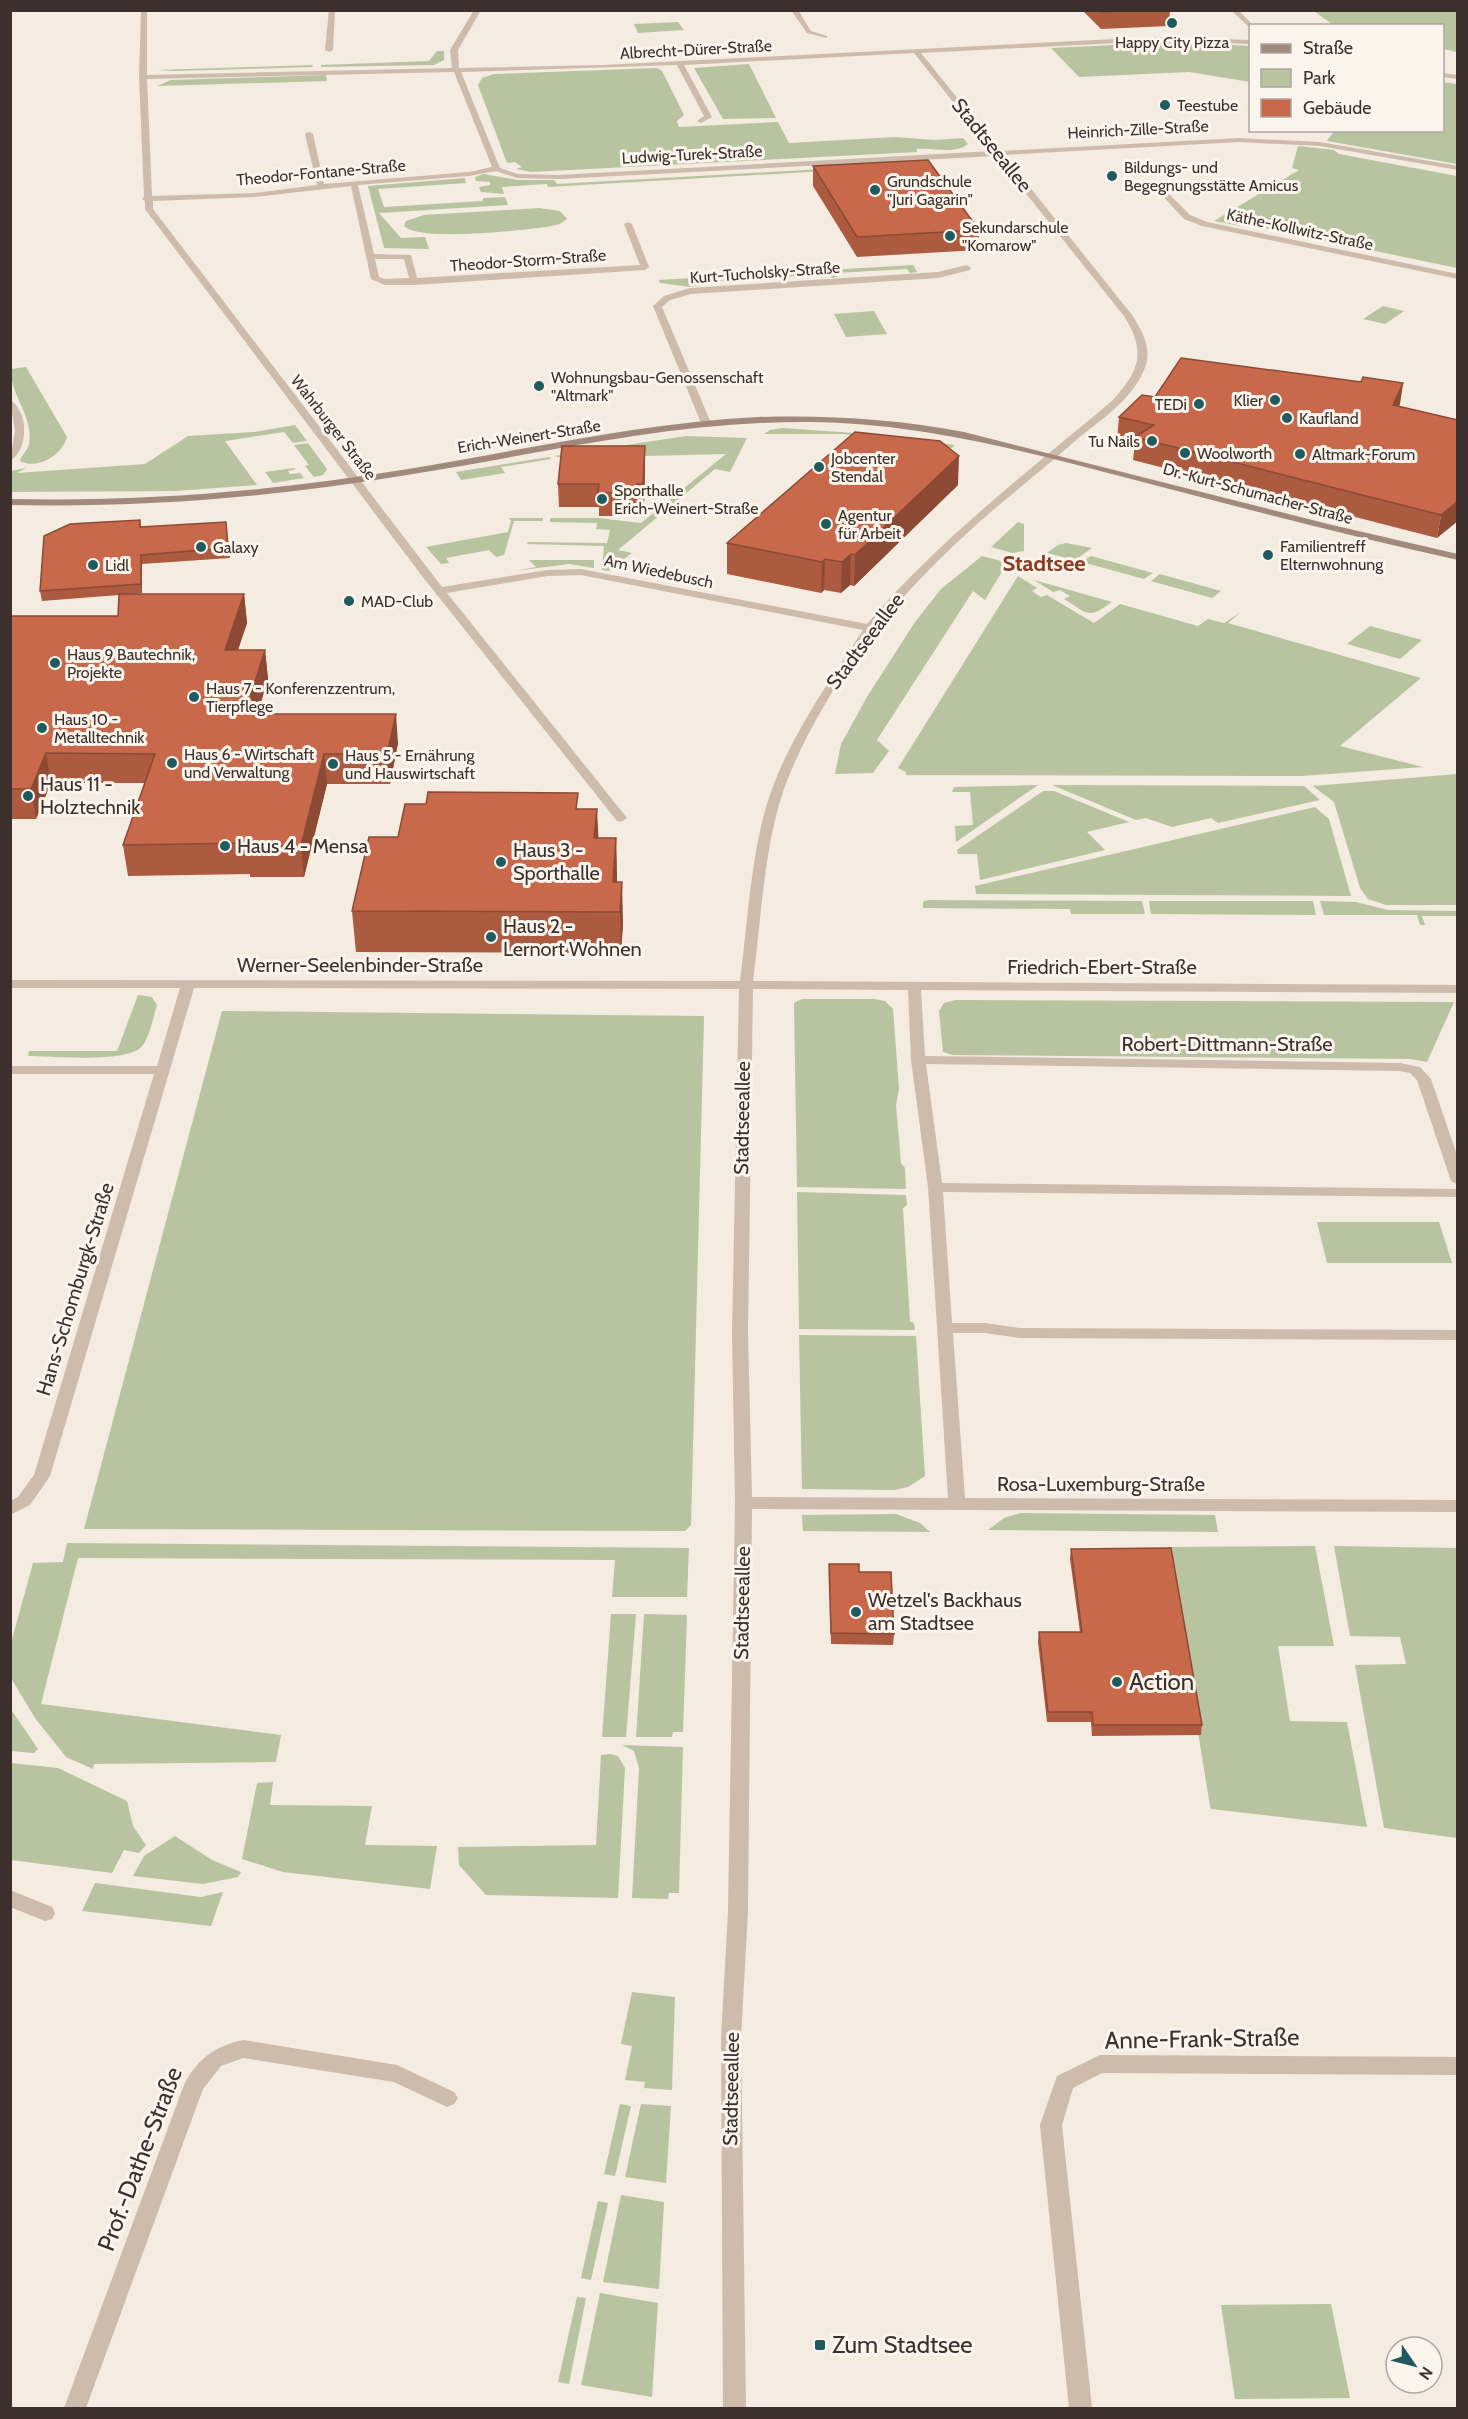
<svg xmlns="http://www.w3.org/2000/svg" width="1468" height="2419" font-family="Cabin,sans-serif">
  <rect width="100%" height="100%" fill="#f4ebe1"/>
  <!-- green -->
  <g fill="#b8c4a0">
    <path d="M1314,11H1457V52L1443,49L1442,26L1333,25Z"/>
    <path d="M678,22L684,30L638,33L634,24Z"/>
    <path d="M1179,42L1250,46V82L1189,72L1079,77L1051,48Z"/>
    <path d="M437,51H444V60L434,65L321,67V65L429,61Z"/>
    <path d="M749,64L776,118L723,119L694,68Z"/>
    <path d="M313,65L312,67L175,71L157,70Z"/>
    <path d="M657,68L662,71L684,115L677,121L679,127L778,122L789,143L896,137L934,140L963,138L968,144C954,155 934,147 917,149V152L531,172L516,169L522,167L515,162L507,163L478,85L482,78L494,74Z"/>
    <path d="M326,75L327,81L157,86L171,80Z"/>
    <path d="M1443,82L1457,84V164L1327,141L1334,131L1442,130Z"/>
    <path d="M1298,146L1334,150L1339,154L1457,176V268L1255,226H1241L1214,221L1299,170L1292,168Z"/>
    <path d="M894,165L895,167L548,187L547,184L502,187L504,194L481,192L479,187L490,185V182L476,181L475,177L484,174L517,180H554L557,184Z"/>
    <path d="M465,178L466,183L378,189L384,207L483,201V198L505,197L508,205L379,213L401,238L425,237L429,249L384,248L368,186Z"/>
    <path d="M539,208L560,211L567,219L560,224L547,227C523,230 418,242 404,226L406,221L424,215Z"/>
    <path d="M913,265L917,272L910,273L907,269L836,273L837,277L832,278L829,274L716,281L717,283L690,287L660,283L659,280Z"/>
    <path d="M1383,306L1404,311L1385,324L1363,319Z"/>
    <path d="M874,311L887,334L846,337L834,314Z"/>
    <path d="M26,367L67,437C62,456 37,470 20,461C22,454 28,450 29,444C34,416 10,396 11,369Z"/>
    <path d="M295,425L307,441L293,443L284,432L225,441L257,485L176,491L11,492V471L26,468L17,473L145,464L188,436L254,432Z"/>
    <path d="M782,428L869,434L955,445L952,448L843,434H764L770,430Z"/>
    <path d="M686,436L747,438L730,472L715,469L618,550L632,553L609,571L602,570L604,546L527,544L528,542L607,543L610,530L596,529L597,523L550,522V518H598L641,523L726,454L561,458L554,456Z"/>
    <path d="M308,443L327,469L323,475L314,477L305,466L309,465L294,445Z"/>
    <path d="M549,457L551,459L501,467L505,473L461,480L456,472Z"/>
    <path d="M294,468L296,469L288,471L290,474L300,473L304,478L273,483L265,472Z"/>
    <path d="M509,518H543V521H514L504,555L496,557L489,550L446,558L449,563L441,564L426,547L508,532L511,521Z"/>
    <path d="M1018,522L1024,524V551L1012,553L991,547Z"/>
    <path d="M1066,543L1092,548L1075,560L1047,553L1058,545Z"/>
    <path d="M982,556L1005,562L1006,565L985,600L973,591L877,740L889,751L873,773L835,774L841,744L867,697L915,622L941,589Z"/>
    <path d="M1091,556L1153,573L1144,579L1082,562Z"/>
    <path d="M529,560H594V568L569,564L515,571L536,567Z"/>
    <path d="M1160,574L1221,591L1212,598L1151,581Z"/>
    <path d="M1018,576L1037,588L1032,591L1041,597L1047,595L1094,623L1120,604L1198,626L1208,619L1224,623L1241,612L1228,623L1421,678L1340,746L1423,767L1302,776L906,775V772L898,768Z"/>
    <path d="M1034,580L1112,602C1087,620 1089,614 1064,599L1070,596L1060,590L1053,592Z"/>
    <path d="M1370,626L1422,640L1400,659L1347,644Z"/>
    <path d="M1457,774V905H1386L1368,899L1360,888L1334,802L1313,786Z"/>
    <path d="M1038,785L956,842L955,826L973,825L970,792H952L954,787Z"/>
    <path d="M1052,785L1304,786L1320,800L1218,823L1211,818L1172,827L1146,818L1136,820Z"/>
    <path d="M1043,791H1054L1129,822L1087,832L1105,850L980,880L977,854H958L957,850Z"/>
    <path d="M1315,807L1329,819L1351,896L976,894L975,886Z"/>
    <path d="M928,900L1142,901L1145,914H1071L1070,909L923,908V902Z"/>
    <path d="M1149,901H1313L1316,915L1151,914Z"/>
    <path d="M1320,901L1356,902L1388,910L1457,911V916H1422L1425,925H1420L1417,915H1324Z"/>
    <path d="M138,995L152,997L157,1005C153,1018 150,1035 143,1045C131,1064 51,1056 28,1056L29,1051H117Z"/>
    <path d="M802,999H874L885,1001L893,1009L899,1089L896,1105L901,1163L905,1168L906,1189L797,1187L794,1003Z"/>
    <path d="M955,1000L1454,1002L1427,1062L1410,1059L953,1055L943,1052L939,1011L944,1003Z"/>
    <path d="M222,1011L704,1016L691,1525L685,1531L84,1529Z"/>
    <path d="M797,1192L906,1195L907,1205L903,1208L910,1321L914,1323L915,1330L799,1329Z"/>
    <path d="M1317,1222H1439L1452,1263H1327Z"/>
    <path d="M799,1335L916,1336L925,1476L908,1487L895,1490L802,1489Z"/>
    <path d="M1020,1513L1215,1515L1218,1532L988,1530L1004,1518Z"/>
    <path d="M896,1514L920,1523L930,1532L803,1531L802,1515Z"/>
    <path d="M67,1543L689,1548L687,1597H612L615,1560L78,1558L41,1704L281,1735L276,1762L94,1764L93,1769L66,1757L35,1718L11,1678V1643L33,1563L63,1562Z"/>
    <path d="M1315,1546L1334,1646H1278L1290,1721L1347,1722L1367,1827L1211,1809L1210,1806L1168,1547Z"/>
    <path d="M1334,1546L1457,1548V1838L1384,1828L1355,1665L1406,1664L1400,1637L1350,1636Z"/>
    <path d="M611,1614H636L626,1737H602Z"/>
    <path d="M644,1614L687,1615L683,1732H673L672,1737H636Z"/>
    <path d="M10,1708L38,1749L34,1753L11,1751Z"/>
    <path d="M622,1745L683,1747L679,1893H669L668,1899L632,1898L639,1768L634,1751Z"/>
    <path d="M610,1754L618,1756L625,1768L618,1898L486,1895L459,1865L458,1847L596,1845L601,1755Z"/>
    <path d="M11,1763L58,1768L127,1801L133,1826L146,1845L139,1853L124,1850L112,1873L11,1860Z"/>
    <path d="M273,1782L270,1805L372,1806L365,1845L437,1846L430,1889L283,1872L242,1859L257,1783Z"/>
    <path d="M175,1836L212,1860L241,1872L238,1877L203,1884L133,1876L144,1856Z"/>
    <path d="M95,1883L201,1897L223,1892L211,1926L82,1911Z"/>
    <path d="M632,1992L675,1997L672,2090L644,2088L645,2082L625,2080L632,2046L621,2044Z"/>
    <path d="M620,2104L631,2106L615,2176L604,2174Z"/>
    <path d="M641,2104L671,2106L666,2183L625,2177Z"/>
    <path d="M621,2195L664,2202L659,2289L603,2282Z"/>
    <path d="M598,2201L608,2203L591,2280L581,2278Z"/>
    <path d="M600,2293L658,2303L652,2397L581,2385Z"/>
    <path d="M577,2297L586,2298L569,2384L558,2382Z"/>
    <path d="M1331,2304L1350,2398L1235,2399L1221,2305Z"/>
  </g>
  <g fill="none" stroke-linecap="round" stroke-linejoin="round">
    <!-- street -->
    <g fill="#cdbbac" fill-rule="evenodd">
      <path d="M141,10H147V75L452,68L450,50L474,10H481L458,50L459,68L604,65L1155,37L1250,40V44L1155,41L921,53L1000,151L1239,138L1320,142L1458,166V170L1320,146L1239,142L1004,155L1132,315C1143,332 1153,350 1144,370C1132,400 1099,421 1075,441C1048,465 1019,488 992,511C926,568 867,631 824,706C808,733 793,763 783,792C764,848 761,921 753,981L1458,985V993L921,990L925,1056L1400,1063L1420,1067L1431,1079L1458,1158V1185L1451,1181L1417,1080L1410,1073L1400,1071L926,1064L942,1183L1458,1189V1197L943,1192L952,1323H985L1020,1328L1458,1330V1340L1020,1338L985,1333H953L965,1498L1458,1500V1512L752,1509L748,1911L741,2038L746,2408H723L721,2038L728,1911L735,1503L732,1332L739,989L194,988L50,1476L30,1505L10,1515V1501L18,1497L34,1475L154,1074H10V1066H157L180,988H10V980L740,981C748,922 751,847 771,792C792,733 829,682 863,630L581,575L547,576L447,593L627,818L621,822L617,821L422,576L145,209V201L142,199L144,197L139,77ZM914,53L992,151L559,175L518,174L500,168L461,72L677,65L704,116L697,121L701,123L712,117L684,65ZM454,72L492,167L469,172L324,184L313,134L309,132L305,134L317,185L255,193L152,196L147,79ZM996,156L1124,316C1147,353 1139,371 1112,401C1027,472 939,540 867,624L581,569L547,570L442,587L153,209V201L255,197L351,186L371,279L385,285H414L645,270L649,267L632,224L628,222L624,224L640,265L417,278L411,255L374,254L358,185L469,176L496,171L517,178L559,179ZM375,259H404L409,278L385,279L379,277ZM753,989L908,990L911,1060L928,1187L948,1498L752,1497L748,1332Z"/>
      <path d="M329,10H335L333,50L329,52L325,50Z"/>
      <path d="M791,10H798L811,31L827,36V38L807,33Z"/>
      <path d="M1231,10H1238L1254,26L1249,27Z"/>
      <path d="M1442,73L1458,75V79L1442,77Z"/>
      <path d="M1175,186L1182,188L1168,193L1190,215L1207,222L1458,274V279L1202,226L1184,219L1159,192Z"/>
      <path d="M967,265L971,268L970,270L938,278L691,294L670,300L662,307L711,423L706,426L701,423L653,306L664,296L690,288L938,272Z"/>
      <path d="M10,400C29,411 29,450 10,461L15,431Z"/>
      <path d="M10,1890L52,1907L55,1913L52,1919L45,1921L10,1907Z"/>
      <path d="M243,2040L397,2065L454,2092L458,2098L454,2104L447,2107L394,2082L243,2058L221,2066L203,2089L86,2408H64L184,2085C197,2059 215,2046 243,2040Z"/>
      <path d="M1100,2055L1458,2057V2075L1102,2073L1073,2088L1062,2125L1092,2408H1069L1040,2125L1057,2076Z"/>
    </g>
    <!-- secondary -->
    <path fill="#a18a7d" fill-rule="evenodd" d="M758,417C828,415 896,419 964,432L1328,524L1458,554V560C1349,536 1242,508 1135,480C1027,452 922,423 809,422C673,421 541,454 407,475C276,497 144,508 10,505V499C144,502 276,491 408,469C524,450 640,423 758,417Z"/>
  </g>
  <!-- wall -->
  <g fill="#ac5a40">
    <path d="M1082,10H1170L1169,26L1101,29Z"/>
    <path d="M813,166L979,230L978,250L857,257L813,186Z"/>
    <path d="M1403,383L1399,406L1458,420L1437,538L1133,460L1135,443L1117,439L1119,417L1155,397Z"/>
    <path d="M645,468L644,506L638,507L637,516H599V507H559L558,484Z"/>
    <path d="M958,485L854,586L850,585L841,593L824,590L821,593L727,574V543Z"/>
    <path d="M140,520L141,527L226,522L230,558L142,564V593L131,594H244L247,623L238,650H265L268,679L260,706L267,714L398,743L390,784H327L304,877H250V874L128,876L123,845L145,783H51L36,819H10V616H118L119,595L42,601L40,591Z"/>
    <path d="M579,809L598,838H616L617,882L623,922L621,953L356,952L352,911L398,837Z"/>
    <path d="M1071,1549L1202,1725L1201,1735L1092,1736L1091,1722H1047L1038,1642L1039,1632H1080L1070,1559Z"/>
    <path d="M829,1564L859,1572L894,1634L893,1645L831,1644Z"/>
  </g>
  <!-- shaded-wall -->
  <g fill="#8c4a34">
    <path d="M1403,383L1400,404L1390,427L1393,405Z"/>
    <path d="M645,446V468L644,506L643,484Z"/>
    <path d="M959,456L958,485L854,586L855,555Z"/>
    <path d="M1458,501V521L1437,538L1441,515Z"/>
    <path d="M851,554L850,585L841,593L842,562Z"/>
    <path d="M141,555L142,564V593L141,584Z"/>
    <path d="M825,559L824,590L821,593L822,562Z"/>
    <path d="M244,594L247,623L228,679L225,650Z"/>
    <path d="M265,650L268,679L253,727L250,698Z"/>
    <path d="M396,714L398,743L390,784L387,754Z"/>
    <path d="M46,753L51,783L36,819L31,789Z"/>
    <path d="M324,754L327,784L304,877L301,846Z"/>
    <path d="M597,809L599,848L594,838Z"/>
    <path d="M616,838L617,878L615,912L613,882Z"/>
    <path d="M622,882L623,922L621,953L620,912Z"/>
  </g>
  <!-- building -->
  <g fill="#c8694b" stroke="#8c4a34" stroke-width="1.5">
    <path d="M1101,10H1134L1102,12Z"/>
    <path d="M928,160L979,230L857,237L813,166Z"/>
    <path d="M1181,358L1361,382L1363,377L1403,383L1393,405L1458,420V501L1441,515L1135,437L1154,425L1119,417L1142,395L1155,397Z"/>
    <path d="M855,432L940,441L959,456L855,555L851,554L842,562L825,559L822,562L727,543Z"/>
    <path d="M562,446H645L643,484H637V493H598L599,484H558Z"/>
    <path d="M140,520V527L226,522L228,548L141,555V584L40,591L44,536L70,524Z"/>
    <path d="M119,594H244L225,650H265L250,698L267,714H396L387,754H324L301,846H247L248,843L123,845L155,754L46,753L31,789H10V616H118Z"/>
    <path d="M428,792L578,793L576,809H597L594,838H616L613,882H622L620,912L352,911L369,837H398L405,804H426Z"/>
    <path d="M1171,1548L1202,1725H1093L1092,1712H1048L1039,1632H1082L1071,1549Z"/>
    <path d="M829,1564H859V1572H891L894,1634L831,1633Z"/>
  </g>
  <!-- markers -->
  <g fill="#1f5a5e" stroke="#fbf5ee" stroke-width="2">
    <circle cx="1172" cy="23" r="6"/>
    <circle cx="1165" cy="105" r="6"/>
    <circle cx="1112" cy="176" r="6"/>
    <circle cx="875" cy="190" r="6"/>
    <circle cx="950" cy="236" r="6"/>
    <circle cx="539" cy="386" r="6"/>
    <circle cx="1275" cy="400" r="6"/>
    <circle cx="1199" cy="404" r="6"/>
    <circle cx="1287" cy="418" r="6"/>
    <circle cx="1152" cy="441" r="6"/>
    <circle cx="1185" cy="453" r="6"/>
    <circle cx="1300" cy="454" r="6"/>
    <circle cx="819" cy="467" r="6"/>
    <circle cx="602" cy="499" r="6"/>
    <circle cx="826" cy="524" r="6"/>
    <circle cx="201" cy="547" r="6"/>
    <circle cx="1268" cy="555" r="6"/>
    <circle cx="93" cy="565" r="6"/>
    <circle cx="349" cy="601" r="6"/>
    <circle cx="55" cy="663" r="6"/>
    <circle cx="194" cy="697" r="6"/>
    <circle cx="42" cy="728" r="6"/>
    <circle cx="172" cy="763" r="6"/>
    <circle cx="333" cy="764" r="6"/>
    <circle cx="28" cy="796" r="6"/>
    <circle cx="225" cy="846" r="6"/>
    <circle cx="501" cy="862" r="6"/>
    <circle cx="491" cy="937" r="6"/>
    <circle cx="856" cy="1612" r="6"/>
    <circle cx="1117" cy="1682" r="6"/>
    <rect x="814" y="2339" width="12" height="12" rx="3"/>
  </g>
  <g text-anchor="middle" stroke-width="6" stroke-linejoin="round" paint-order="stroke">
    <!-- far-poi labels -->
    <g font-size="16" fill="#3b302b" stroke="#fbf5ee" text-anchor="start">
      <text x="1172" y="48" text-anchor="middle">Happy City Pizza</text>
      <text x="1177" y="111">Teestube</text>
      <text x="1124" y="173">Bildungs- und<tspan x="1124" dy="18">Begegnungsstätte Amicus</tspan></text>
      <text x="887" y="187">Grundschule<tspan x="887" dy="18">"Juri Gagarin"</tspan></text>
      <text x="962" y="233">Sekundarschule<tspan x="962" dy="18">"Komarow"</tspan></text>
      <text x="551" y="383">Wohnungsbau-Genossenschaft<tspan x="551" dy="18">"Altmark"</tspan></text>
      <text x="1263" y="406" text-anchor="end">Klier</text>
      <text x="1187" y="410" text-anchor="end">TEDi</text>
      <text x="1299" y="424">Kaufland</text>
      <text x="1140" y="447" text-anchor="end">Tu Nails</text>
      <text x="1197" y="459">Woolworth</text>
      <text x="1312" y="460">Altmark-Forum</text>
      <text x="831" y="464">Jobcenter<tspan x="831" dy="18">Stendal</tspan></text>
      <text x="614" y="496">Sporthalle<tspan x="614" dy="18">Erich-Weinert-Straße</tspan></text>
      <text x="838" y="521">Agentur<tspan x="838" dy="18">für Arbeit</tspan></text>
      <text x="1280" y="552">Familientreff<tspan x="1280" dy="18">Elternwohnung</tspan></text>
      <text x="213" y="553">Galaxy</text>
      <text x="105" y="571">Lidl</text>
      <text x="361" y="607">MAD-Club</text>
      <text x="67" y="660">Haus 9 Bautechnik,<tspan x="67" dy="18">Projekte</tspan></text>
      <text x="206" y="694">Haus 7 - Konferenzzentrum,<tspan x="206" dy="18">Tierpflege</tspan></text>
      <text x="54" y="725">Haus 10 -<tspan x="54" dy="18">Metalltechnik</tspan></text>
      <text x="184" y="760">Haus 6 - Wirtschaft<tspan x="184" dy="18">und Verwaltung</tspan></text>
      <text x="345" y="761">Haus 5 - Ernährung<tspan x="345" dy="18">und Hauswirtschaft</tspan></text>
    </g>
    <!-- far-street labels -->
    <g font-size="16" fill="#3b302b" stroke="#fbf5ee">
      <text transform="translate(696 49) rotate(-3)" y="6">Albrecht-Dürer-Straße</text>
      <text transform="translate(1138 129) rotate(-3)" y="6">Heinrich-Zille-Straße</text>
      <text transform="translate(692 154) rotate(-3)" y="6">Ludwig-Turek-Straße</text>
      <text transform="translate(321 172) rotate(-5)" y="6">Theodor-Fontane-Straße</text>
      <text transform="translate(1300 229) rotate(12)" y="6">Käthe-Kollwitz-Straße</text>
      <text transform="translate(528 260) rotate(-4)" y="6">Theodor-Storm-Straße</text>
      <text transform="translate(765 272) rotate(-4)" y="6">Kurt-Tucholsky-Straße</text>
      <text transform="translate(334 427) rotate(52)" y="6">Wahrburger Straße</text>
      <text transform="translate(529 436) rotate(-9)" y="6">Erich-Weinert-Straße</text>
      <text transform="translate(1258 493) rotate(15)" y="6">Dr.-Kurt-Schumacher-Straße</text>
      <text transform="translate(659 571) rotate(12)" y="6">Am Wiedebusch</text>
    </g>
    <!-- street labels -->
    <g font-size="20" fill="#3b302b" stroke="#fbf5ee">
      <text transform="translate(992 145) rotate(51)" y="7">Stadtseeallee</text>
      <text transform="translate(865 641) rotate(-53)" y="7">Stadtseeallee</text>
      <text x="360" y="972">Werner-Seelenbinder-Straße</text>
      <text x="1102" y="974">Friedrich-Ebert-Straße</text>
      <text x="1227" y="1051">Robert-Dittmann-Straße</text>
      <text transform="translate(742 1118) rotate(-89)" y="7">Stadtseeallee</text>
      <text transform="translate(75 1289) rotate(-73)" y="7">Hans-Schomburgk-Straße</text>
      <text x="1101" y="1491">Rosa-Luxemburg-Straße</text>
      <text transform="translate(742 1603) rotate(-89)" y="7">Stadtseeallee</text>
      <text transform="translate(731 2089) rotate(-89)" y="7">Stadtseeallee</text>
    </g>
    <!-- poi labels -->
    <g font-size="20" fill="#3b302b" stroke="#fbf5ee" text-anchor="start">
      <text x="40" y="791">Haus 11 -<tspan x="40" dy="23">Holztechnik</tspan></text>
      <text x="237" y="853">Haus 4 - Mensa</text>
      <text x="513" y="857">Haus 3 -<tspan x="513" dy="23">Sporthalle</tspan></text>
      <text x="503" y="933">Haus 2 -<tspan x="503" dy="23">Lernort Wohnen</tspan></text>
      <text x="868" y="1607">Wetzel's Backhaus<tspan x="868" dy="23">am Stadtsee</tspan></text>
    </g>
    <!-- far-district labels -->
    <g font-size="22" font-weight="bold" fill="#8c3b22" stroke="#fbf5ee">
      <text x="1044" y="571">Stadtsee</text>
    </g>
    <!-- near-poi labels -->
    <g font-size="24" fill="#3b302b" stroke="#fbf5ee" text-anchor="start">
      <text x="1129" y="1690">Action</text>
      <text x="832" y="2353">Zum Stadtsee</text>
    </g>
    <!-- near-street labels -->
    <g font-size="24" fill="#3b302b" stroke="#fbf5ee">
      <text transform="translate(1202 2039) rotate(-1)" y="8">Anne-Frank-Straße</text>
      <text transform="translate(140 2159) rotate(-69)" y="8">Prof.-Dathe-Straße</text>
    </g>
  </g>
  <!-- border -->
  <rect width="1468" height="2419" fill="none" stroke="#3b302b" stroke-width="24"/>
  <!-- legend -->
  <rect x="1249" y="24" width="195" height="108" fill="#fbf5ee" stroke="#aea6a0" stroke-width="1.5"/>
  <rect x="1261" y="44" width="30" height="9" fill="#a18a7d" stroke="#aea6a0" stroke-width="1.5"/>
  <text x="1303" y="54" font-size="18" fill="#3b302b">Straße</text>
  <rect x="1261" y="69" width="30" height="18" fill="#b8c4a0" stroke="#aea6a0" stroke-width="1.5"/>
  <text x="1303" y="84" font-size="18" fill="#3b302b">Park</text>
  <rect x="1261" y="99" width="30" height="18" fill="#c8694b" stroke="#aea6a0" stroke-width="1.5"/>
  <text x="1303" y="114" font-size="18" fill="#3b302b">Gebäude</text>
  <!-- north arrow -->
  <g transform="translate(1414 2365) rotate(125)"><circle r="28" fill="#fbf5ee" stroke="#aea6a0" stroke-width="1.5"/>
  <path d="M0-4.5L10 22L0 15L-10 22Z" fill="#1f5a5e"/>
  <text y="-9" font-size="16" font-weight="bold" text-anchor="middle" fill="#3b302b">N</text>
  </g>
</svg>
